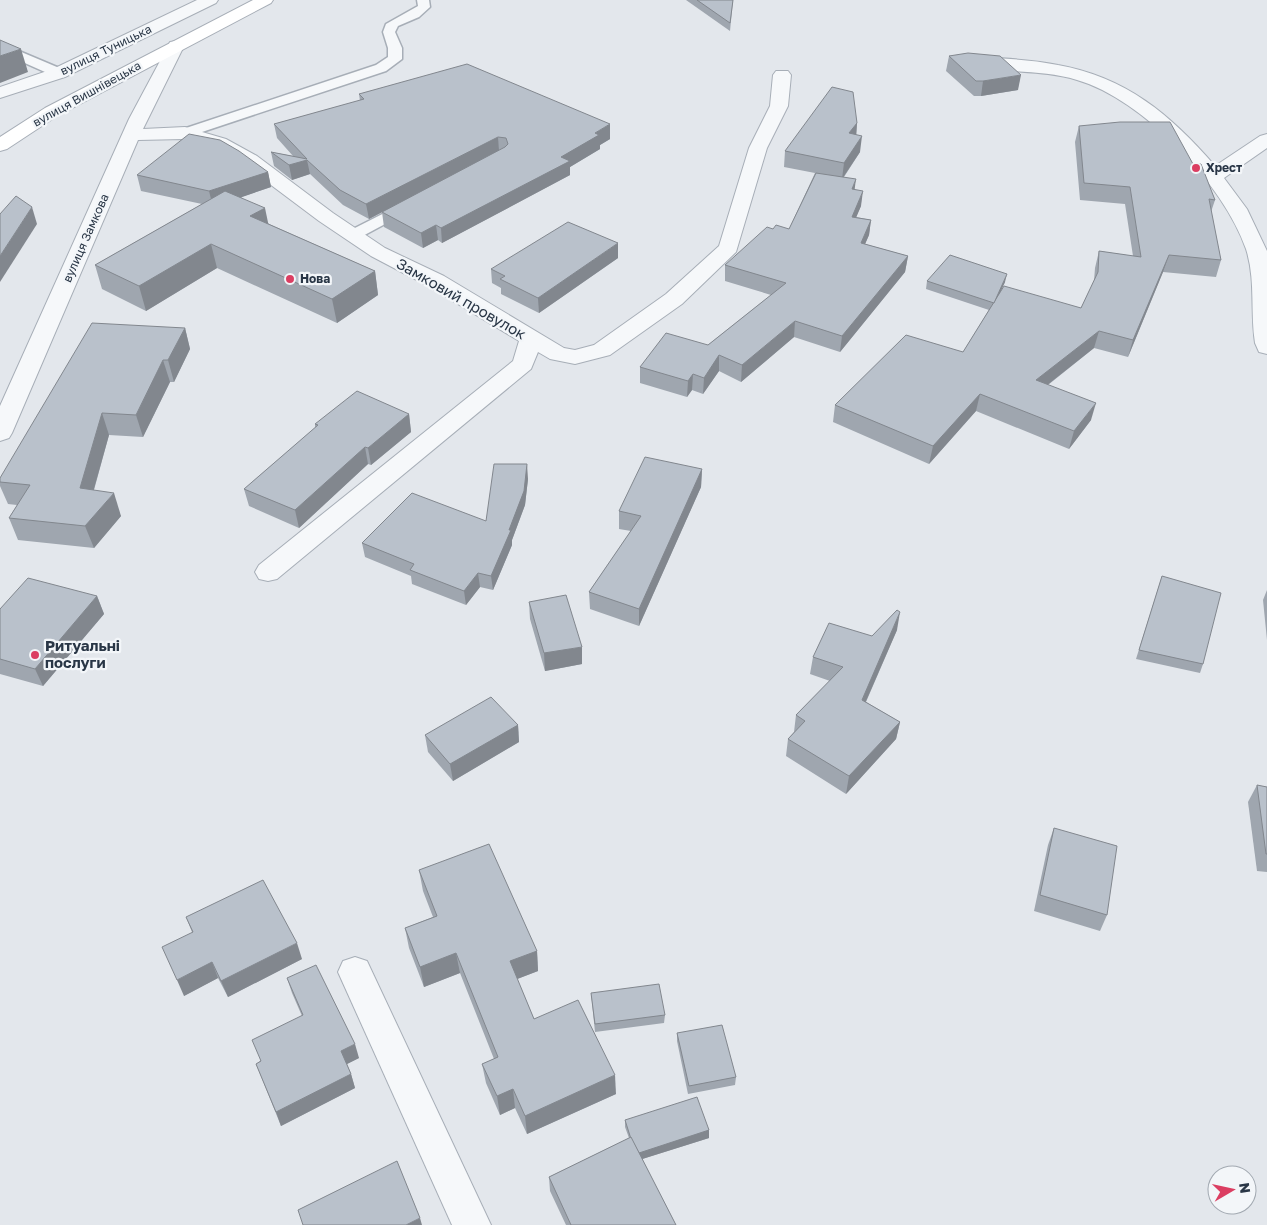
<svg xmlns="http://www.w3.org/2000/svg" width="1267" height="1225" font-family="'Golos Text',sans-serif">
  <rect width="100%" height="100%" fill="#e3e7ec"/>
  <g fill="none" stroke-linecap="round" stroke-linejoin="round">
    <defs>
      <g id="service">
        <path d="M417,0H429L430,7L419,17L398,26L395,32L402,48V59L386,71L190,136L185,137L178,133L180,130L376,65L388,57V48L383,32L386,24L418,6Z"/>
        <path d="M0,43L64,70L66,73L64,76H54L0,52Z"/>
        <path d="M408,201L413,203L416,206L413,209L359,238H347L345,235L347,232Z"/>
      </g>
      <g id="minor">
        <path d="M197,0H218L216,3L65,77L0,98V87L53,69Z"/>
        <path d="M176,41L182,42L184,46L143,129L185,127L226,139L257,156L333,213L385,248L444,276L564,348L575,350L594,345L666,294L719,246L749,148L770,106L773,75L776,71H788L791,75L788,106L767,148L736,252L682,304L610,355L575,364L550,359L538,352L531,369L277,579L268,581L259,579L255,572L259,565L513,361L519,341L428,286L371,256L319,221L243,164L212,147L184,139L138,140L12,433L9,438L0,441V406L129,119L168,46L170,42Z"/>
        <path d="M974,56C1002,59 1030,59 1058,65C1126,77 1171,115 1215,166L1260,136L1267,134V148L1224,178L1247,209L1267,251V354L1259,352L1255,343C1250,312 1256,280 1246,249C1224,185 1143,99 1077,80C1041,69 1003,74 968,65L965,61L968,57Z"/>
        <path d="M355,957L367,961L491,1225H452L338,972L343,961Z"/>
      </g>
      <path id="secondary" d="M253,0H273L271,3L57,116L7,149L0,151V137L45,108Z"/>
    </defs>
    <!-- service casing -->
    <use href="#service" stroke="#a7aeb7" stroke-width="3"/>
    <!-- minor casing -->
    <use href="#minor" stroke="#a7aeb7" stroke-width="2"/>
    <!-- secondary casing -->
    <use href="#secondary" stroke="#a7aeb7" stroke-width="2"/>
    <!-- service -->
    <use href="#service" fill="#f6f8fa" fill-rule="evenodd"/>
    <!-- minor -->
    <use href="#minor" fill="#f6f8fa" fill-rule="evenodd"/>
    <!-- secondary -->
    <use href="#secondary" fill="#fff" fill-rule="evenodd"/>
  </g>
  <!-- wall -->
  <g fill="#9fa6af">
    <path d="M686,0H733L730,31Z"/>
    <path d="M949,56L1018,90L981,96H974L946,71Z"/>
    <path d="M359,94L610,139L600,145V149L570,167V175L442,243L438,240L423,248L384,227L382,212L384,211L369,219L343,205L310,174L292,180L274,166L271,152L293,156L277,138L274,124L360,101Z"/>
    <path d="M857,123L856,135L860,152L844,177L855,190L861,206L856,217L871,220L869,235L865,244L908,256L905,272L840,352L794,337L741,382L719,371L703,394L692,390L687,397L640,383V367L708,345L771,295L725,281V265L773,229H789L815,173L784,167L785,151Z"/>
    <path d="M1079,126L1193,164L1215,200L1211,212L1221,260L1216,277L1163,272L1128,357L1094,348L1048,385L1091,420L1069,449L976,411L929,464L833,422L835,405L963,352L989,310L926,289L927,281L1005,282L1001,290L1081,308L1094,281L1095,268L1099,251L1133,256L1125,204L1080,200L1075,142Z"/>
    <path d="M268,172L271,187L241,197L269,224L375,271L378,295L337,323L217,268L146,311L102,289L95,265L202,204L141,191L137,175Z"/>
    <path d="M618,258L539,313L501,294V288L492,283L491,269Z"/>
    <path d="M185,328L190,349L174,382H170L143,437L109,435L94,490L121,516L94,548L18,540L9,518L17,505L8,504L0,486V478Z"/>
    <path d="M409,414L411,432L371,465L368,464L299,528L249,506L244,489L315,428V424Z"/>
    <path d="M702,469L701,487L639,626L590,609L589,592L631,531L619,529V511Z"/>
    <path d="M528,479L525,505L512,540V545L493,590L480,587L466,605L412,584L411,576L365,557L362,543L486,521Z"/>
    <path d="M1162,576L1203,664L1200,673L1136,659Z"/>
    <path d="M1267,590V640L1263,600Z"/>
    <path d="M97,596L104,614L43,686L0,674V609Z"/>
    <path d="M529,602L582,664L545,671L530,619Z"/>
    <path d="M897,630L866,702L900,722L896,739L846,794L786,756L788,739L794,732L796,715L830,681L810,674L813,657L872,636Z"/>
    <path d="M518,725L519,742L453,781L428,752L425,735Z"/>
    <path d="M1257,785L1267,787V872L1257,871L1248,802Z"/>
    <path d="M1054,828L1107,915L1100,931L1034,911L1048,845Z"/>
    <path d="M419,870L537,951L538,971L517,979L534,1019L616,1094L527,1134L515,1108L500,1115L486,1083L482,1064L494,1059L460,973L424,987L409,948L405,928L433,917L423,891Z"/>
    <path d="M186,917L302,959L228,997L218,978L184,996L192,932Z"/>
    <path d="M287,978L359,1058L347,1064L351,1074L355,1088L281,1126L256,1064L260,1061L302,1016L292,993Z"/>
    <path d="M591,993L665,1015L664,1023L595,1032Z"/>
    <path d="M677,1033L736,1077L735,1085L688,1094L677,1041Z"/>
    <path d="M625,1120L709,1130V1138L642,1159L676,1225H566L550,1191L549,1177L629,1138L625,1127Z"/>
  </g>
  <!-- shaded-wall -->
  <g fill="#82878e">
    <path d="M21,49L28,72L0,83V56Z"/>
    <path d="M1021,75L1018,90L981,96L983,81Z"/>
    <path d="M857,123L856,139L849,133Z"/>
    <path d="M610,124V139L600,145V149L570,167V175L442,243L441,228L561,157L595,133Z"/>
    <path d="M862,136L860,152L842,179L844,163Z"/>
    <path d="M498,137L499,151L369,219L366,204Z"/>
    <path d="M307,160L310,174L292,180L289,165Z"/>
    <path d="M268,172L271,187L213,207L209,191Z"/>
    <path d="M856,179L854,194L852,189Z"/>
    <path d="M863,191L861,206L850,232L852,217Z"/>
    <path d="M32,207L37,224L0,282V256Z"/>
    <path d="M265,208L270,232L250,216Z"/>
    <path d="M871,220L869,235L859,258L861,243Z"/>
    <path d="M436,225L438,240L423,248L421,233Z"/>
    <path d="M618,243V258L539,313L538,298Z"/>
    <path d="M211,244L217,268L146,311L139,286Z"/>
    <path d="M1169,255L1163,272L1128,357L1133,340Z"/>
    <path d="M908,256L905,272L840,352L842,336Z"/>
    <path d="M375,271L378,295L337,323L332,299Z"/>
    <path d="M1007,274L1005,282L992,311L994,303Z"/>
    <path d="M795,321L794,337L741,382L742,365Z"/>
    <path d="M185,328L190,349L174,382L168,360Z"/>
    <path d="M1099,331L1094,348L1032,397L1036,380Z"/>
    <path d="M719,355V371L703,394L704,378Z"/>
    <path d="M163,360L170,382L143,437L136,415Z"/>
    <path d="M693,374L692,390L687,397L688,381Z"/>
    <path d="M980,394L976,411L929,464L933,446Z"/>
    <path d="M1096,403L1091,420L1069,449L1074,431Z"/>
    <path d="M102,413L109,435L88,510L80,488Z"/>
    <path d="M409,414L411,432L371,465L368,448Z"/>
    <path d="M365,447L368,464L299,528L295,510Z"/>
    <path d="M527,464L528,479L525,505L512,540V545L493,590L491,576L509,530Z"/>
    <path d="M702,469L701,487L639,626V609Z"/>
    <path d="M114,493L121,516L94,548L85,526Z"/>
    <path d="M478,573L480,587L466,605L464,591Z"/>
    <path d="M97,596L104,614L43,686L35,669Z"/>
    <path d="M900,612L897,630L859,717L862,700Z"/>
    <path d="M582,647V664L545,671L544,653Z"/>
    <path d="M900,722L896,739L846,794L849,776Z"/>
    <path d="M518,725L519,742L453,781L450,764Z"/>
    <path d="M297,943L302,959L228,997L221,981Z"/>
    <path d="M537,951L538,971L512,981L510,961Z"/>
    <path d="M456,953L460,973L424,987L420,967Z"/>
    <path d="M212,962L218,978L184,996L177,980Z"/>
    <path d="M355,1044L359,1058L345,1065L341,1051Z"/>
    <path d="M351,1074L355,1088L281,1126L276,1112Z"/>
    <path d="M615,1075L616,1094L527,1134L525,1116Z"/>
    <path d="M513,1089L515,1108L500,1115L497,1096Z"/>
    <path d="M709,1130V1138L636,1161V1153Z"/>
    <path d="M420,1218L422,1225H406Z"/>
  </g>
  <!-- building -->
  <g fill="#b9c1cb" stroke="#82878e">
    <path d="M697,0H733L730,23Z"/>
    <path d="M0,40L21,49L0,56Z"/>
    <path d="M968,53L1000,56L1021,75L983,81H976L949,56Z"/>
    <path d="M467,64L610,124L595,133L599,135L561,157L570,161L441,228L436,225L421,233L382,212L505,147L508,144L506,138L498,137L366,204L340,190L307,160L289,165L271,152L307,159L274,124L364,99L359,94Z"/>
    <path d="M832,87L853,92L857,123L849,133L862,136L844,163L785,151Z"/>
    <path d="M1120,122H1170L1193,164H1201L1215,200L1209,199L1221,260L1169,255L1133,340L1099,331L1036,380L1096,403L1074,431L980,394L933,446L835,405L906,335L963,352L1004,286L1081,308L1098,272L1099,251L1141,257L1130,187L1084,183L1079,126Z"/>
    <path d="M189,134L220,140L239,151L268,172L209,191L137,175Z"/>
    <path d="M816,173L856,179L852,189L863,191L852,217L871,220L861,243L908,256L842,336L795,321L742,365L719,355L704,378L693,374L688,381L640,367L666,333L708,345L786,283L725,265L767,227L773,229L776,225L789,229Z"/>
    <path d="M225,191L265,208L250,216L375,271L332,299L211,244L139,286L95,265Z"/>
    <path d="M16,196L32,207L0,256V214Z"/>
    <path d="M568,222L618,243L538,298L500,279L505,276L491,269Z"/>
    <path d="M950,255L1007,274L994,303L927,281Z"/>
    <path d="M92,323L185,328L168,360H163L136,415L102,413L80,488L114,493L85,526L9,518L30,485L0,482V478Z"/>
    <path d="M357,391L409,414L368,448L365,447L295,510L244,489L318,425L315,424Z"/>
    <path d="M645,457L702,469L639,609L589,592L641,516L619,511Z"/>
    <path d="M494,464H527L524,491L509,530H511L491,576L478,573L464,591L410,570L414,564L362,543L412,493L486,521Z"/>
    <path d="M1162,576L1221,593L1203,664L1139,650Z"/>
    <path d="M28,578L97,596L35,669L0,659V609Z"/>
    <path d="M566,595L582,647L544,653L529,602Z"/>
    <path d="M897,610L900,612L862,700L900,722L849,776L788,739L805,721L796,715L843,667L813,657L829,623L872,636Z"/>
    <path d="M491,697L518,725L450,764L425,735Z"/>
    <path d="M1257,785L1267,787V854H1266Z"/>
    <path d="M1054,828L1117,846L1107,915L1040,895Z"/>
    <path d="M489,844L537,951L510,961L534,1019L578,1000L615,1075L525,1116L513,1089L497,1096L482,1064L498,1057L456,953L420,967L405,928L437,916L419,870Z"/>
    <path d="M263,880L297,943L221,981L212,962L177,980L162,947L193,932L186,917Z"/>
    <path d="M316,965L355,1044L341,1051L351,1074L276,1112L256,1064L261,1061L252,1040L303,1015L287,978Z"/>
    <path d="M659,984L665,1015L595,1024L591,993Z"/>
    <path d="M722,1025L736,1077L689,1086L677,1033Z"/>
    <path d="M697,1097L709,1130L639,1153L631,1139L625,1120Z"/>
    <path d="M631,1137L676,1225H571L549,1177Z"/>
    <path d="M397,1161L420,1218L406,1225H303L298,1210Z"/>
  </g>
  <!-- markers -->
  <g fill="#db3e62" stroke="#f3f6f9" stroke-width="2">
    <circle cx="1196" cy="168" r="5"/>
    <circle cx="290" cy="279" r="5"/>
    <circle cx="35" cy="655" r="5"/>
  </g>
  <g text-anchor="middle" stroke-width="4.5" stroke-linejoin="round" paint-order="stroke">
    <!-- far-street labels -->
    <g font-size="12" fill="#293646" stroke="#f3f6f9">
      <text transform="translate(106 50) rotate(-26)" y="4">вулиця Туницька</text>
      <text transform="translate(87 94) rotate(-29)" y="4">вулиця Вишнівецька</text>
      <text transform="translate(86 238) rotate(-66)" y="4">вулиця Замкова</text>
    </g>
    <!-- far-poi labels -->
    <g font-size="12" font-weight="bold" fill="#293646" stroke="#f3f6f9" text-anchor="start">
      <text x="1206" y="172">Хрест</text>
      <text x="300" y="283">Нова</text>
    </g>
    <!-- street labels -->
    <g font-size="15" fill="#293646" stroke="#f3f6f9">
      <text transform="translate(461 299) rotate(30)" y="5">Замковий провулок</text>
    </g>
    <!-- poi labels -->
    <g font-size="15" font-weight="bold" fill="#293646" stroke="#f3f6f9" text-anchor="start">
      <text x="45" y="651">Ритуальні<tspan x="45" dy="17">послуги</tspan></text>
    </g>
  </g>
  <!-- north arrow -->
  <g transform="translate(1232 1190) rotate(81)"><circle r="24" fill="#f3f6f9" stroke="#a2a9b1"/>
  <path d="M0-4L9 19L0 12L-9 19Z" fill="#db3e62"/>
  <text y="-8" font-size="14" font-weight="bold" text-anchor="middle" fill="#293646">N</text>
  </g>
</svg>
